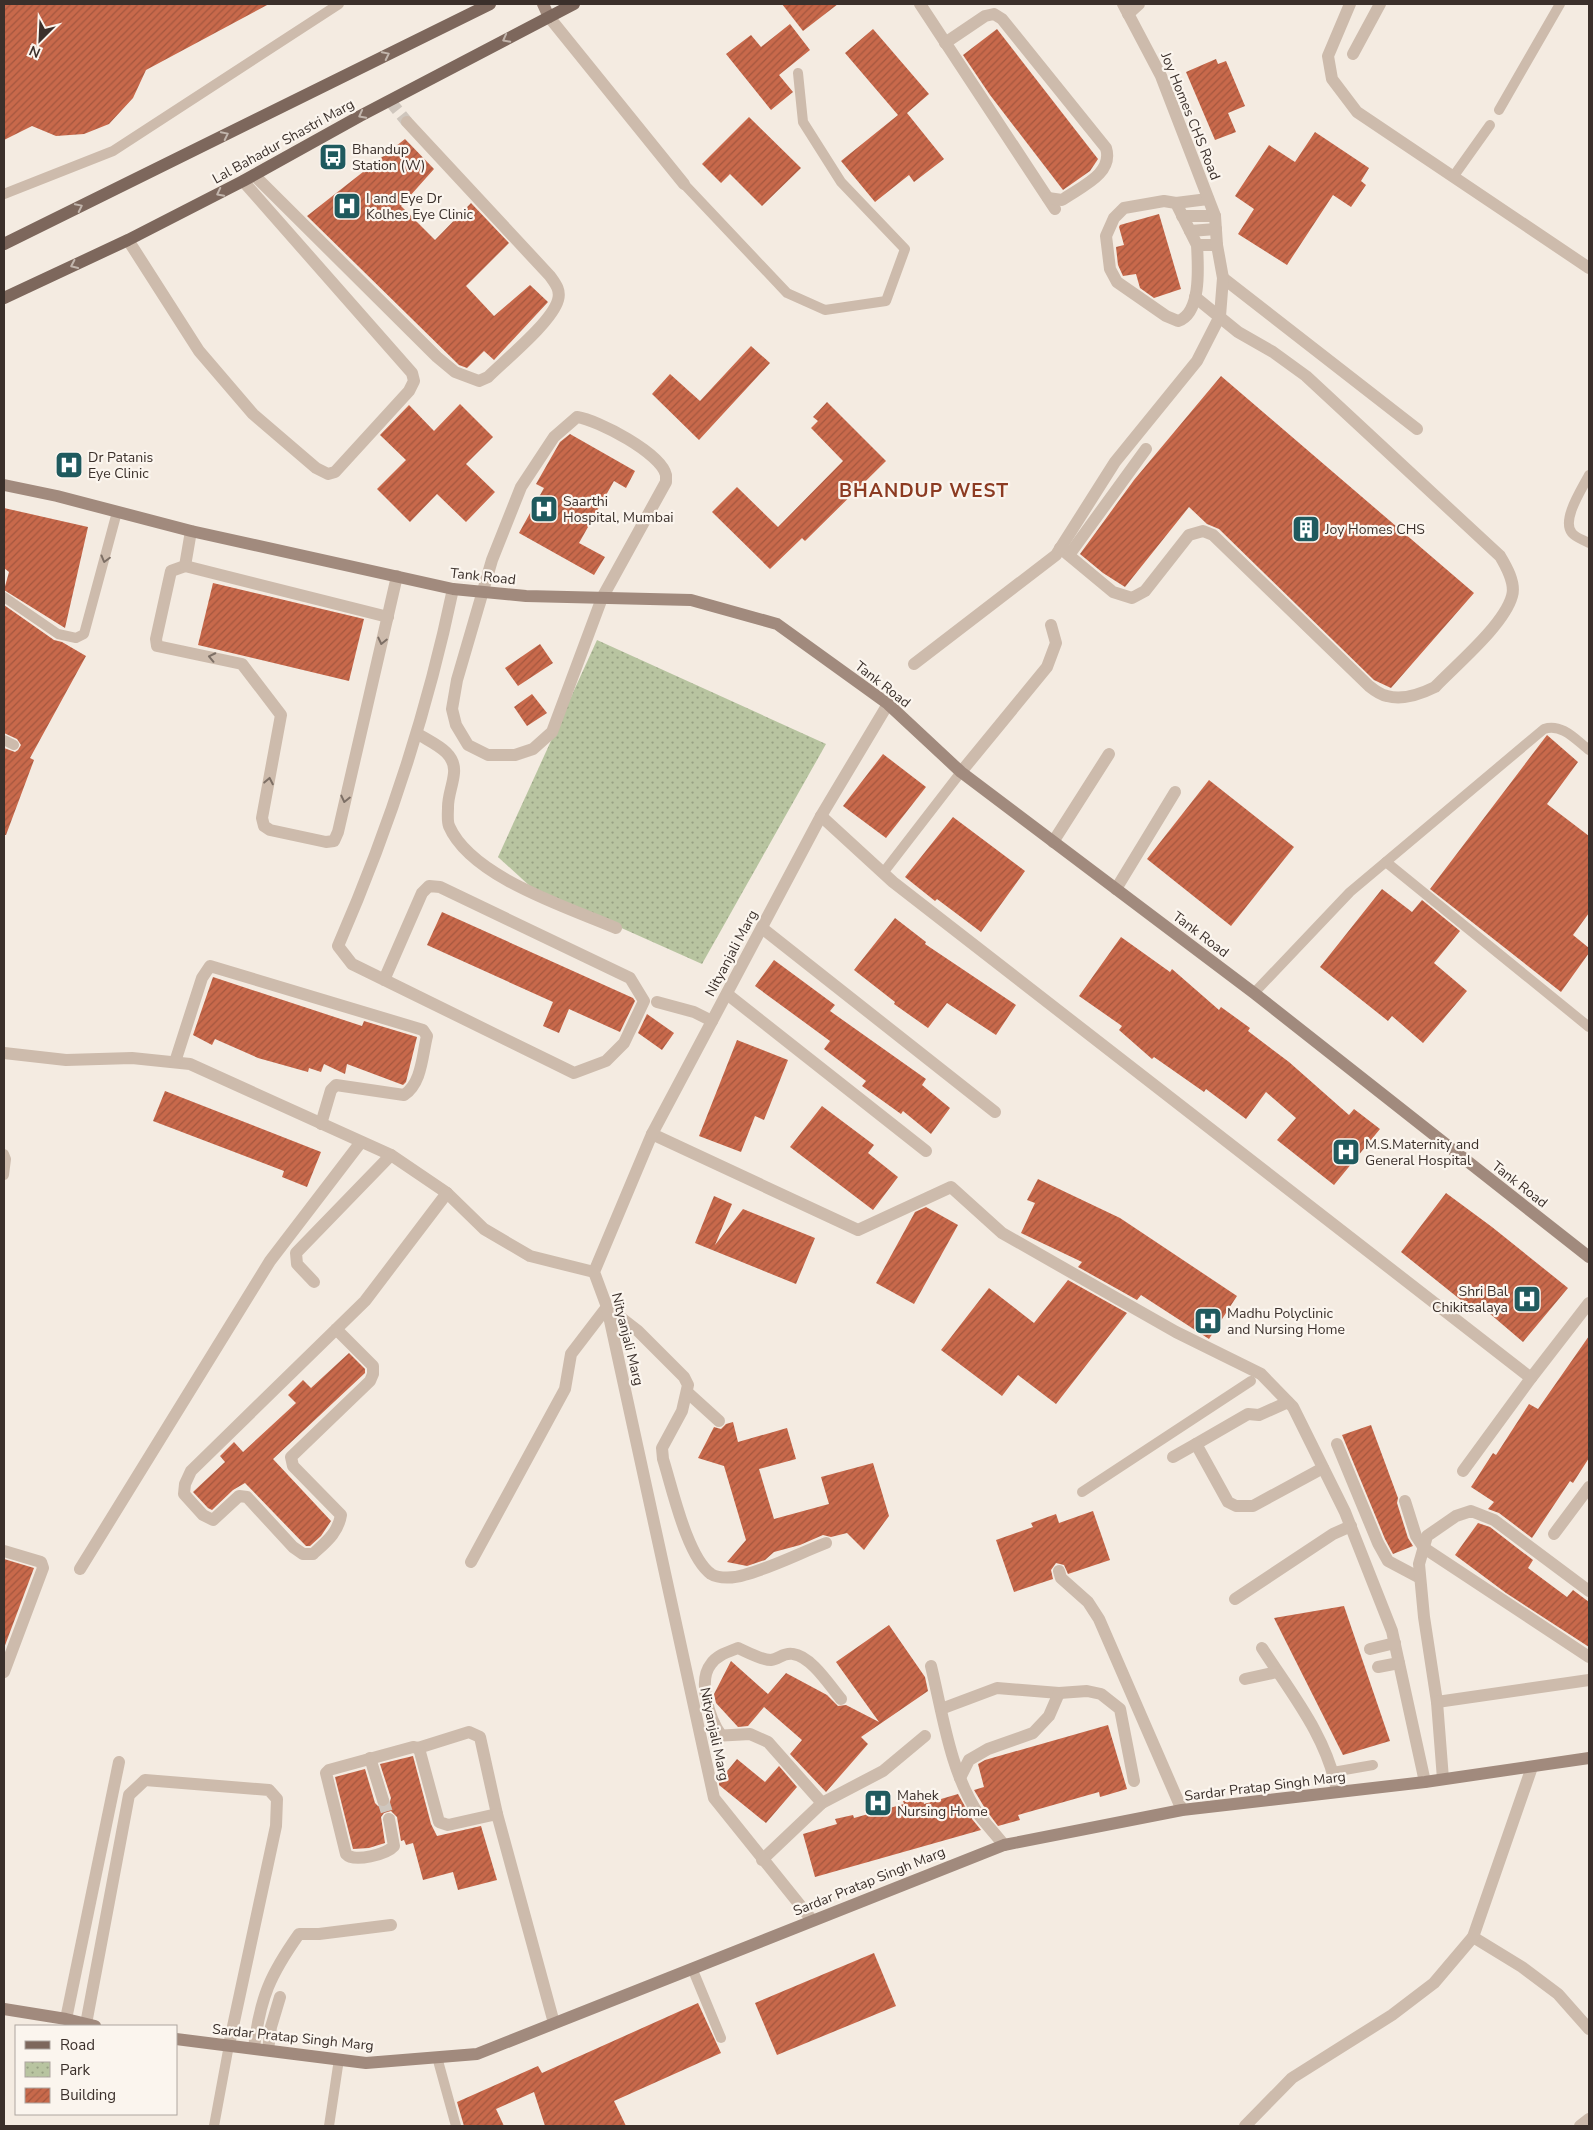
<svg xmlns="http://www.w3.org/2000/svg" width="1593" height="2130" font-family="'Nunito Sans',sans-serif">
  <defs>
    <pattern id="park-dots" width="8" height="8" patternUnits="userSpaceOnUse" patternTransform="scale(1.25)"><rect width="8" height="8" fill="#b8c4a0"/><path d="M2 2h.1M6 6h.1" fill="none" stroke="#97a083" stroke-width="1.8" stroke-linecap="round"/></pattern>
    <pattern id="building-hatch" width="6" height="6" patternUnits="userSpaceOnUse" patternTransform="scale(1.25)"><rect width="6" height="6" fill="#c8694b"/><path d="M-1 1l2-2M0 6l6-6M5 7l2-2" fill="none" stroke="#a4573f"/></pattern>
  </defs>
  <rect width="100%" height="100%" fill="#f4ebe1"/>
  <!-- park -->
  <path fill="url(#park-dots)" d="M597,640L826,744L702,964L532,888L498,857Z"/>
  <!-- building -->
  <g fill="url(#building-hatch)">
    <path d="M4,4H269L146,70L133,98L109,124L84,134L56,136L32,126L4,140Z"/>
    <path d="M782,4H838L803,31Z"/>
    <path d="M790,24L810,50L779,75L793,92L771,110L726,54L751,35L761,47Z"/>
    <path d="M873,29L929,94L907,113L944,159L914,182L909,175L875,202L841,161L898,115L845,53Z"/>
    <path d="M997,29L1098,159L1090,171L1063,190L990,95L963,55Z"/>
    <path d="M1216,59L1218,64L1226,61L1245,106L1228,113L1236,132L1215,140L1186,72Z"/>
    <path d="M749,117L801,168L762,206L730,174L721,183L702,164Z"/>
    <path d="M1315,132L1369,168L1361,181L1366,185L1351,207L1333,195L1287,265L1238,234L1254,209L1235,196L1269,145L1295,162Z"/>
    <path d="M405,139L434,169L401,206L435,240L471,203L509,243L466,286L494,316L530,285L548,302L494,360L484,351L467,368L459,365L307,216Z"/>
    <path d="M1159,214L1181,289L1154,298L1140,288L1136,274L1123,276L1118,265L1116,247L1124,245L1119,227L1120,225Z"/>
    <path d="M751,346L770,363L699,440L652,394L670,374L700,401Z"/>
    <path d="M1221,376L1474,593L1391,688L1374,680L1219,529L1207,524L1189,507L1125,587L1103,573L1080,554L1134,480Z"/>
    <path d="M827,402L886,461L805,541L802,538L770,569L712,512L737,487L778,527L843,461L811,428L818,421L813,417Z"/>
    <path d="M460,404L493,437L466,464L495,492L466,522L437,494L410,522L377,489L406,460L380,435L409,405L434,431Z"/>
    <path d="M570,434L635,471L626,488L614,481L579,543L605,557L594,575L519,533L544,488L536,484L560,442Z"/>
    <path d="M4,508L88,527L65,628L4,590L9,572L4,568Z"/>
    <path d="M213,583L364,619L349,681L198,645Z"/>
    <path d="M4,605L54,640L62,642L86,656L30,758L34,760L6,835H4V748L15,752L18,750L21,745L17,739L4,733Z"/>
    <path d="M540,644L553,663L518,686L505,668Z"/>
    <path d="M532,694L547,713L527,726L514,707Z"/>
    <path d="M1547,735L1578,762L1547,804L1589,836V913L1573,935L1589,948V953L1561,992L1430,889Z"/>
    <path d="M883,754L926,787L886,838L843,806Z"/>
    <path d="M1209,780L1294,847L1231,926L1147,859Z"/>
    <path d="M953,817L1025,871L981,932L937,899L935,901L905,877Z"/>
    <path d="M1382,889L1412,912L1422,900L1460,931L1434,963L1467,991L1423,1043L1392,1016L1388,1021L1320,967Z"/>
    <path d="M442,912L633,998L635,1001L620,1032L569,1009L559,1033L543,1026L553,1002L427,945Z"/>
    <path d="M895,918L926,942L925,944L1016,1005L996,1035L947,1003L928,1028L894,1004L895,1002L854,970Z"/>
    <path d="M1121,937L1170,972L1172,969L1219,1010L1221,1007L1250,1028L1248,1031L1289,1062L1349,1115L1354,1109L1380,1129L1334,1185L1277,1140L1296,1118L1266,1092L1246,1119L1206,1089L1204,1092L1154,1057L1152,1059L1119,1030L1122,1026L1079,996Z"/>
    <path d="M774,960L835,1005L830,1011L926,1079L922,1085L950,1108L931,1134L903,1111L901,1114L862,1086L866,1081L824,1049L830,1041L755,986Z"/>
    <path d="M213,977L362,1026L364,1021L417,1037L406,1082L403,1085L347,1064L345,1074L324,1064L321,1072L309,1068L308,1072L258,1058L215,1039L212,1045L193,1035Z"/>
    <path d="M647,1014L674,1033L662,1050L638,1033Z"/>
    <path d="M737,1040L788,1060L764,1120L755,1116L741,1152L699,1136Z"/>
    <path d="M165,1091L321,1152L307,1187L282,1177L284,1171L153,1121Z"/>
    <path d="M822,1106L874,1145L868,1153L898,1177L873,1210L790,1147Z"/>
    <path d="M1038,1179L1120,1218L1237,1296L1209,1339L1141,1295L1137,1300L1078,1267L1082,1262L1021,1233L1035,1203L1027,1200Z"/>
    <path d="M1446,1193L1492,1227L1568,1288L1523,1342L1482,1307L1477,1313L1401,1252Z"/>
    <path d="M714,1196L732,1204L715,1245L743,1209L815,1238L796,1284L695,1243Z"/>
    <path d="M926,1207L958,1225L914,1304L876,1283L915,1212Z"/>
    <path d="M1068,1280L1127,1313L1056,1404L1018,1375L1002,1396L941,1350L989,1288L1034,1323Z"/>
    <path d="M1589,1336V1458L1573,1483L1570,1481L1532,1538L1499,1513L1488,1509L1494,1502L1471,1487L1493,1453L1496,1455L1529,1404L1538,1409Z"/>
    <path d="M349,1353L365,1369V1373L273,1459L331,1521L321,1536L310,1546H306L245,1483L233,1490L212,1510L208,1508L193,1492L225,1462L220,1456L234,1442L243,1452L296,1403L288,1395L303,1380L311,1388Z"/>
    <path d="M733,1422L738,1442L787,1428L796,1459L759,1469L774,1519L829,1504L821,1477L873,1463L889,1516L864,1550L847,1533L831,1537L823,1535L800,1545L774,1552L765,1560L747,1566L727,1562L746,1540L724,1466L698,1458L714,1427L721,1429L726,1424Z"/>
    <path d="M1371,1425L1398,1498L1397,1503L1408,1538L1413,1546L1393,1554L1385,1539L1342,1435Z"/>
    <path d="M1093,1511L1110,1560L1068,1574L1064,1565L1056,1563L1051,1570L1053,1579L1014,1592L996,1540L1033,1527L1031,1523L1056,1514L1059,1523Z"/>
    <path d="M1478,1523L1490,1527L1533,1560L1528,1568L1567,1597L1573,1590L1589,1602V1647L1506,1593L1455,1555Z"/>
    <path d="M4,1559L34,1568L4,1648Z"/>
    <path d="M1344,1606L1390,1741L1343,1755L1274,1618Z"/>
    <path d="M889,1625L925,1677L928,1691L861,1737L868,1744L826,1792L790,1754L802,1740L764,1707L748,1726L738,1727L716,1703L714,1694L731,1661L768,1694L786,1673L827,1695L838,1706L846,1705L879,1722L836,1662Z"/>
    <path d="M1108,1725L1127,1789L1100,1797L1099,1792L1018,1815L1020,1820L998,1826L986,1810L974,1790L984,1787L978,1764L985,1760Z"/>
    <path d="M413,1756L431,1824L437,1836L481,1826L497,1880L458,1890L453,1872L423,1880L413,1843L406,1845L404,1840L401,1841L397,1817L391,1811L384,1813L381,1817L385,1843L369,1848L353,1849L335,1777L365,1769L375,1803L378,1806L385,1808L389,1805L391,1798L380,1764Z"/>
    <path d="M737,1759L765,1782L779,1766L797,1787L766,1823L719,1785V1781Z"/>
    <path d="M958,1794L972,1819L981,1830L815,1877L803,1834L837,1824L835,1819L853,1815L854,1818L904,1804L903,1801L922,1796L924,1804Z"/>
    <path d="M874,1953L896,2006L777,2055L755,2003Z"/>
    <path d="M698,2003L721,2053L614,2101L626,2126H545L534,2092L496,2109L504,2126H464L457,2102L538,2066L542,2073Z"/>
  </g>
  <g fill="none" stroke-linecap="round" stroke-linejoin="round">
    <!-- street-tunnel -->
    <g stroke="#cfc6bd" stroke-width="12" stroke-dasharray="12 6" stroke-linecap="butt">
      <path d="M390,101L407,122"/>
      <path d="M383,1800L389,1819"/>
    </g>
    <!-- lane -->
    <g stroke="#cdbbac" stroke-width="10">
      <path d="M1499,110L1560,4"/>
      <path d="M1453,177L1490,125"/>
      <path d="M684,184L787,293L825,310L886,301L905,249L841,182L803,122L798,73"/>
      <path d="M4,194L113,151L339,4"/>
      <path d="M1589,475C1582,489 1561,520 1572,533C1576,538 1584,540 1589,543"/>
      <path d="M4,597L58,634L76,638L84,634L117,512"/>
      <path d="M4,740L14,745"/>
      <path d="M1386,862L1589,1027"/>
      <path d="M883,873L961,772"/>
      <path d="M1254,993L1350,892L1544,729C1562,723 1576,740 1589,750"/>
      <path d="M4,1154L6,1159L4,1175"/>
      <path d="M1082,1492L1251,1381"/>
      <path d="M1333,1772L1373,1765"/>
      <path d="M692,1968L721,2038"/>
      <path d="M437,2057L456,2126"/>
      <path d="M214,2126L229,2045"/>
      <path d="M329,2126L339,2059"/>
    </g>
    <!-- street -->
    <g stroke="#cdbbac" stroke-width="12">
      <path d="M920,4L1055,209"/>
      <path d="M1350,4L1328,56L1332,79L1357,112L1589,268"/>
      <path d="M1128,14L1139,4"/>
      <path d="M549,17L684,184"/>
      <path d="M945,43L985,16L994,14L1002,19L1106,148C1114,174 1080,187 1062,200L1048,198"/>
      <path d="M1353,54L1380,4"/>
      <path d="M254,175L437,357L455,372L479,381L488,377C505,360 552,322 558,300C561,290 555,283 550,276L407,122"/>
      <path d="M1176,203L1208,199"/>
      <path d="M1182,216H1215"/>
      <path d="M1190,231L1216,229"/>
      <path d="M128,240L199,351L253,414L316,468L328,474L335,472L409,391L414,381L412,373L243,181"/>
      <path d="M1197,245C1198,265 1202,313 1178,321L1166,316L1117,282L1110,269L1106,236L1114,218L1124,208L1164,201L1176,203L1197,245H1217"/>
      <path d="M1223,278L1417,429"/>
      <path d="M577,417C598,420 661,453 666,475C666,475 666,482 666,482L602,598L552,732L533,749L515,755H488L468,745L456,725L452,709L457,680L492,560L521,487L554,437Z"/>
      <path d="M191,531L185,566L171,571L156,639L157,646L242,664L281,715L262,818L264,826L270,830L326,842L334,841L338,832L397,576"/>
      <path d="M1060,548L1113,592L1132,598L1145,591L1189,535L1203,531L1213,535L1369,686C1374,690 1381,695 1387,696C1402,700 1421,694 1435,687C1457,664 1504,625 1512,596C1516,583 1506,566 1500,556L1306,376L1273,352L1238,332L1195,297"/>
      <path d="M1069,555L1146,449"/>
      <path d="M185,566L388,617"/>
      <path d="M914,664L1056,555L1115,462L1197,361L1220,316L1223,278L1217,245L1215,216L1161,76L1123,4"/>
      <path d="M418,734C434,744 456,752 454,773C453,785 448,795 448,807C448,813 447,821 449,826C471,877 567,907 616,928"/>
      <path d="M961,772L1047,667L1056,643L1051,625"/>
      <path d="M821,816L893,882L1531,1378"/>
      <path d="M1053,842L1109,754"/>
      <path d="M1116,889L1175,792"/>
      <path d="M762,928L995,1112"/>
      <path d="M384,980L422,893L429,886L440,887L630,978L644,1001L624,1043L606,1061L574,1073L352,964L338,946C389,829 427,714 453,589"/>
      <path d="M727,994L926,1151"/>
      <path d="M657,1002L694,1012L712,1021"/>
      <path d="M4,1053L66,1060L132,1058L190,1064L391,1155L447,1193L484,1229L530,1256L594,1272"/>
      <path d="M175,1062L202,978L210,966L423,1030L427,1036C422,1056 422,1083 404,1095L336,1085L331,1090L321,1124"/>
      <path d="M652,1134L858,1230L951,1187L1002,1233L1176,1332L1261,1374L1293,1407L1345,1512L1392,1631L1425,1782"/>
      <path d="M314,1282L297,1264L296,1253L391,1155"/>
      <path d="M336,1329L373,1366V1374L370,1381L291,1457L293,1466L341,1515C338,1533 326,1542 313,1554H303L293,1547L247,1497L239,1496L213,1520L203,1515L184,1494L185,1484L191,1471L365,1301L447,1193"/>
      <path d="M687,1392L719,1421"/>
      <path d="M1288,1402L1259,1415L1248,1414L1196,1444L1228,1502L1236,1506H1253L1323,1468"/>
      <path d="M1337,1444L1378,1543L1388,1561L1420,1578"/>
      <path d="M1173,1457L1196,1444"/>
      <path d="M1463,1471L1531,1378L1589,1303"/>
      <path d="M1405,1501L1416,1536L1424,1548L1589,1657"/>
      <path d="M1554,1534L1589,1487"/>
      <path d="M4,1551L41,1562L43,1568L4,1672"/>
      <path d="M471,1562L565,1389L571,1354L607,1307L638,1331L684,1377L688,1385L682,1411L662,1448L663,1459C672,1487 687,1557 711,1574C719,1579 735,1578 744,1575C771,1568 800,1553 826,1543"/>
      <path d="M80,1569L270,1261L361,1142"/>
      <path d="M1059,1571L1061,1578L1088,1602L1099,1619L1182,1810"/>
      <path d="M1235,1599L1333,1534L1351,1526"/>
      <path d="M1262,1648C1291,1693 1328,1738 1337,1792"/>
      <path d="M1370,1649L1395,1643"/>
      <path d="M931,1666C943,1715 950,1772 979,1815C987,1825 996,1835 1004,1845"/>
      <path d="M1378,1667L1399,1663"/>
      <path d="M1245,1679L1277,1672"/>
      <path d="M1437,1702L1424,1617L1419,1564L1427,1536L1456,1516L1471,1511L1494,1520L1589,1591"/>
      <path d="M941,1709L997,1688L1059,1693L1087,1691L1101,1694L1120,1709L1134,1781"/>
      <path d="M721,1735C710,1720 697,1681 711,1664C717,1655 728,1652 738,1648C747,1652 761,1660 771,1660C779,1659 784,1652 793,1654C811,1656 830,1686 841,1699"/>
      <path d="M714,1736L750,1734L768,1742L822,1803"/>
      <path d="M418,1748L469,1732L480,1737L497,1814"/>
      <path d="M370,1758L383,1800"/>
      <path d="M960,1778L969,1760L988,1749L1033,1733L1049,1716L1059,1693"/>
      <path d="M1443,1779L1437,1702L1589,1680"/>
      <path d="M389,1819L394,1846C387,1854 354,1863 346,1854L326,1773L329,1770L413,1747L418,1748L420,1752L439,1822L448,1825L497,1814L554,2023"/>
      <path d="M762,1860L822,1803L883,1771L925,1736"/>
      <path d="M812,1920L714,1798L607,1307L594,1272L652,1134L821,816L888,704"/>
      <path d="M1473,1937L1522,1967L1558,1994L1589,2029"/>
      <path d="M66,2019L119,1762"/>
      <path d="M86,2024L129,1795L145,1780L269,1790L277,1799L276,1826L229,2045"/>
      <path d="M254,2048C260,1998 270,1975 299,1934H319L391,1925"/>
      <path d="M268,2050L271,2027L280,1997"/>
      <path d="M1245,2126L1292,2078L1392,2015L1434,1983L1473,1937L1532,1767"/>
      <path d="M1580,2126L1589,2119"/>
    </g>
    <!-- secondary -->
    <g stroke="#a18a7d" stroke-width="12">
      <path d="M543,4L549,17"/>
      <path d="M4,485L57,496L191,531L453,589L526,596L691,600L777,624L888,704L961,772L1254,993L1589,1257"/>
      <path d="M4,2009L66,2019L95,2026"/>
      <path d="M176,2039L366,2063L477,2054L1004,1845L1182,1810L1425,1782L1589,1758"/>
    </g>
    <!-- primary -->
    <g stroke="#7d675c" stroke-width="12">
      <path d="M4,244L490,4"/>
      <path d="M4,298L128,240L243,181L360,116L574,4"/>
    </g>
  </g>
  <!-- one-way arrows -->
  <defs><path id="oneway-chevron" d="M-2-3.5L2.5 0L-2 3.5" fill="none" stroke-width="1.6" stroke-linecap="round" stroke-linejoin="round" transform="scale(1.25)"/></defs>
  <g stroke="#c2b5ac">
    <use href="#oneway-chevron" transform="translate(506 39) rotate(152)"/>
    <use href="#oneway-chevron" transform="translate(386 55) rotate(-26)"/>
    <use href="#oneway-chevron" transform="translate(362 115) rotate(152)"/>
    <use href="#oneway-chevron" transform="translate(225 135) rotate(-26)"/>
    <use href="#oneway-chevron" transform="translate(220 193) rotate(153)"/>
    <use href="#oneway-chevron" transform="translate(79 207) rotate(-26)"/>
    <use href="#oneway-chevron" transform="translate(74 265) rotate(155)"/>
  </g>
  <g stroke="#7d6f65">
    <use href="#oneway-chevron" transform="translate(105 559) rotate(105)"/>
    <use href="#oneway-chevron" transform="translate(382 641) rotate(103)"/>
    <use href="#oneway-chevron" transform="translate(212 657) rotate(-168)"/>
    <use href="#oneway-chevron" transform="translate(269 781) rotate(-79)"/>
    <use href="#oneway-chevron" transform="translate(345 799) rotate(103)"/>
  </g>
  <!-- icons -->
  <defs>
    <symbol id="bus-square" viewBox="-11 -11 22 22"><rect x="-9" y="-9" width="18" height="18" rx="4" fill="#1f5a5e" stroke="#fbf5ee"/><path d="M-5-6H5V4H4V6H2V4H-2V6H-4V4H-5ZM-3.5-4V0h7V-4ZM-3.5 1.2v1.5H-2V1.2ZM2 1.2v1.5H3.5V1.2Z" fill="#fff"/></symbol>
    <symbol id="hospital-square" viewBox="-11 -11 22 22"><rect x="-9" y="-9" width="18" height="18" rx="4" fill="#1f5a5e" stroke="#fbf5ee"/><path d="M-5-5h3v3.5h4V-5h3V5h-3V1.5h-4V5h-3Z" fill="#fff"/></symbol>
    <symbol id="building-square" viewBox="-11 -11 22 22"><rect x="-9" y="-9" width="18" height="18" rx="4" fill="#1f5a5e" stroke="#fbf5ee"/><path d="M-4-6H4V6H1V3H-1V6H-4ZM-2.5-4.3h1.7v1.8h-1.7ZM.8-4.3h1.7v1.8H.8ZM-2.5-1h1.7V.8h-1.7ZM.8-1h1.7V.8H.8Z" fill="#fff"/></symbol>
  </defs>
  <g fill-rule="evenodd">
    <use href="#bus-square" x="317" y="141" width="32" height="32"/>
    <use href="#hospital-square" x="331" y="190" width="32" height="32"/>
    <use href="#hospital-square" x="53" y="449" width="32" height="32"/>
    <use href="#hospital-square" x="528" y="493" width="32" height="32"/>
    <use href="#building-square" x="1290" y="513" width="32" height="32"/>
    <use href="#hospital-square" x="1330" y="1136" width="32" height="32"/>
    <use href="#hospital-square" x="1511" y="1283" width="32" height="32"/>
    <use href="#hospital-square" x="1192" y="1305" width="32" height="32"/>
    <use href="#hospital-square" x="862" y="1787" width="32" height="32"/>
  </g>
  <g text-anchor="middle" stroke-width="4.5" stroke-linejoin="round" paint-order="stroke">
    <!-- street labels -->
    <g font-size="14" fill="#3b302b" stroke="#fbf5ee">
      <text transform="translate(1191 116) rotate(68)" y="5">Joy Homes CHS Road</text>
      <text transform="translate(283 141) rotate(-29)" y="5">Lal Bahadur Shastri Marg</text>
      <text transform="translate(483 576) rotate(6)" y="5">Tank Road</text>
      <text transform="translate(883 684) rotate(38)" y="5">Tank Road</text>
      <text transform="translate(1201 934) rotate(37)" y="5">Tank Road</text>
      <text transform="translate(731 953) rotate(-62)" y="5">Nityanjali Marg</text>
      <text transform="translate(1520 1184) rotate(38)" y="5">Tank Road</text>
      <text transform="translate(628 1339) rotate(76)" y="5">Nityanjali Marg</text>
      <text transform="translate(715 1734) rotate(78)" y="5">Nityanjali Marg</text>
      <text transform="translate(1265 1786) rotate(-7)" y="5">Sardar Pratap Singh Marg</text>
      <text transform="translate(869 1881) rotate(-22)" y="5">Sardar Pratap Singh Marg</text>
      <text transform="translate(293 2037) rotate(6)" y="5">Sardar Pratap Singh Marg</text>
    </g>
    <!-- poi labels -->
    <g font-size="14" fill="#3b302b" stroke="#fbf5ee" text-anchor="start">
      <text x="352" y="154">Bhandup<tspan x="352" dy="16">Station (W)</tspan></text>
      <text x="366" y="203">I and Eye Dr<tspan x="366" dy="16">Kolhes Eye Clinic</tspan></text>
      <text x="88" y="462">Dr Patanis<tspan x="88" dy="16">Eye Clinic</tspan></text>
      <text x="563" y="506">Saarthi<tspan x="563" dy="16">Hospital, Mumbai</tspan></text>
      <text x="1325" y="534">Joy Homes CHS</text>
      <text x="1365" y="1149">M.S.Maternity and<tspan x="1365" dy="16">General Hospital</tspan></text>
      <text x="1508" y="1296" text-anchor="end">Shri Bal<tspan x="1508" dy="16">Chikitsalaya</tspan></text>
      <text x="1227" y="1318">Madhu Polyclinic<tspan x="1227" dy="16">and Nursing Home</tspan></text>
      <text x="897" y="1800">Mahek<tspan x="897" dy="16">Nursing Home</tspan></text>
    </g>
    <!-- district labels -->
    <g font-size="19" font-weight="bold" letter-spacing="1" fill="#8c3b22" stroke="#fbf5ee">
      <text x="924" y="497">BHANDUP WEST</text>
    </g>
  </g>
  <!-- border -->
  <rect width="1593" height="2130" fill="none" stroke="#3b302b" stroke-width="10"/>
  <!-- legend -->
  <rect x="15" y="2025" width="162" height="90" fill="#fbf5ee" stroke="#aea6a0"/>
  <rect x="25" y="2041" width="25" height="8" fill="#7d675c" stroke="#aea6a0"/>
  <text x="60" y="2050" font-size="15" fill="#3b302b">Road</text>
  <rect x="25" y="2062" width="25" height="15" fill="url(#park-dots)" stroke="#aea6a0"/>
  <text x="60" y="2075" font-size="15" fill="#3b302b">Park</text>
  <rect x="25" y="2088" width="25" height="15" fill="url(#building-hatch)" stroke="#aea6a0"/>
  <text x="60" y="2100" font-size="15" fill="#3b302b">Building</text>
  <!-- north arrow -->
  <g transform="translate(40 40) rotate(204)" stroke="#fbf5ee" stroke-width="4" paint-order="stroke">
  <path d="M0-4L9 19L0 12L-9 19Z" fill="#3b302b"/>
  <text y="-8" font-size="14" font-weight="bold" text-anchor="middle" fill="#3b302b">N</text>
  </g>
</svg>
